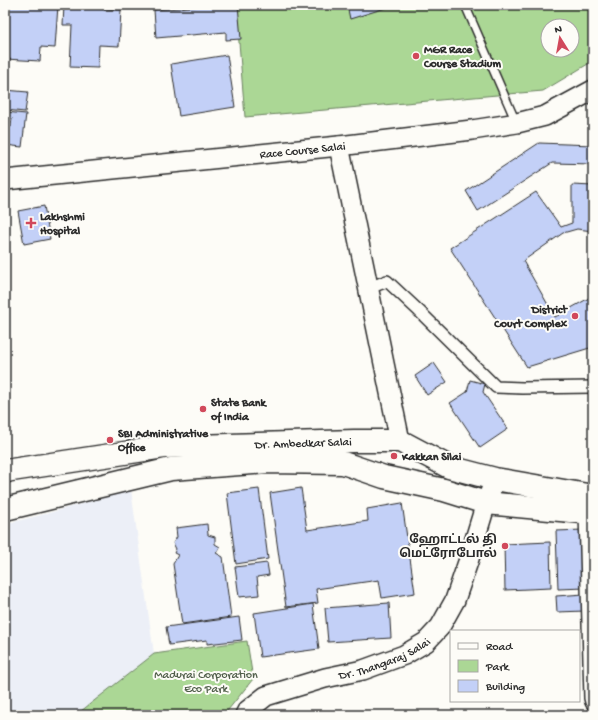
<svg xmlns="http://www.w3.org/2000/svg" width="598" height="720" font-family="'Gochi Hand','Noto Sans Tamil',sans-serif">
  <rect width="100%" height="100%" fill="#fdfcf7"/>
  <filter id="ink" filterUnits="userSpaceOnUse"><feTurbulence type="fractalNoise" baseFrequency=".025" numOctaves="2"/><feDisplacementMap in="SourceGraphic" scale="8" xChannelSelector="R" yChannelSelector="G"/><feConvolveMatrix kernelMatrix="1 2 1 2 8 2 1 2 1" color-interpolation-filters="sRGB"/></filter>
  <g filter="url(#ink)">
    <!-- built -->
    <path fill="#eceff7" d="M131,490L154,654L76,715H5V524L45,514Z"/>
    <!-- green -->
    <g fill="#abd795" stroke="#6b8160" fill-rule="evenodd">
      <path d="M236,5H593V61L543,91L245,117ZM548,26H572V50H548Z"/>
      <path d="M247,641L253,679L224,715H76L154,654Z"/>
    </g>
    <!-- building -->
    <g fill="#c3d0f7" stroke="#2b2b2b">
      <path d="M5,5H58L55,48L41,47L40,61L5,59Z"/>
      <path d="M64,5H103V9L121,10L119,46L99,45L98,68L70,67L72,25H63Z"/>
      <path d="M216,5H238L241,39L226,40V32L156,38L154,10Z"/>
      <path d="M347,5H395L350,19Z"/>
      <path d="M227,55L235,107L179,116L171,64Z"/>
      <path d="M5,90L28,92L25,112L5,110Z"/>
      <path d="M5,112L26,114L22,147L5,145V126L11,127L12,118L5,117Z"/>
      <path d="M539,143L593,145V164L552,163L478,211L466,191Z"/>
      <path d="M572,185L593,186V231L577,229L563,233L523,261L555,317L589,298H593V347L527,367L450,248L536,192L561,227L572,223Z"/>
      <path d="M44,206L50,239L24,244L18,211Z"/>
      <path d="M434,363L447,382L427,395L415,376Z"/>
      <path d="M470,380L485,384L483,392L508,429L480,448L450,403L467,392Z"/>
      <path d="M301,488L307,530L368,521L367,509L402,503L415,593L382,598L379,580L316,589L318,603L286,607L270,493Z"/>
      <path d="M259,489L268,559L236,564L227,493Z"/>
      <path d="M207,524L208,535L215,537V544L220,547L216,553L223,557L231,617L182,624L173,564L178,555L174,553L176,549L173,543L177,537L176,528Z"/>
      <path d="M583,530L585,588L558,589L556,531Z"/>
      <path d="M550,542L551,588L505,590L504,544Z"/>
      <path d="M267,563L269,575L257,577L259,595L239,597L235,567Z"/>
      <path d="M584,594L585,611L557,612L556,596Z"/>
      <path d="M389,603L391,638L328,642L325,608Z"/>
      <path d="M313,604L319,649L260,657L254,613Z"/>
      <path d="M239,617L242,640L207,644V640L169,645L166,627Z"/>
    </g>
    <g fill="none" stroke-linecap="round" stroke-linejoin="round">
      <defs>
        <path id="service" d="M465,5L516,122"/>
        <path id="pedestrian" d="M369,288L387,281L419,311L496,387L522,388L593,387"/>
        <path id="minor" d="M590,504L587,513L592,698L593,702"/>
        <g id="tertiary">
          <path d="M339,146L400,441"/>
          <path id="s1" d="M5,180L339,146L472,130L517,123L545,116L593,90"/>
          <path id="s2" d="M245,715L247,711L266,696L325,678L363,670L404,655L426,642L440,627L455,600L468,562L486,503L495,479"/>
        </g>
        <g id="primary">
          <path id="s3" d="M5,471L164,447L354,441H400L449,467L495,479L593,496"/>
          <path d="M5,509L171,469L268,462L343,463L384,477L444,490L486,503L593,513"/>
        </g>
        <path id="trunk" d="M5,472L6,471"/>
      </defs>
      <!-- service casing -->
      <use href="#service" stroke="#2b2b2b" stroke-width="10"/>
      <!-- pedestrian casing -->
      <use href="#pedestrian" stroke="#2b2b2b" stroke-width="14"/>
      <!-- minor casing -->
      <use href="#minor" stroke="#2b2b2b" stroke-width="18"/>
      <!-- tertiary casing -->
      <use href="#tertiary" stroke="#2b2b2b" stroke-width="22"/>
      <!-- primary casing -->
      <use href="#primary" stroke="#2b2b2b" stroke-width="25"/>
      <!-- trunk casing -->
      <use href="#trunk" stroke="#2b2b2b" stroke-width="25"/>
      <!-- service -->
      <use href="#service" stroke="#fdfcf7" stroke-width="7"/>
      <!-- pedestrian -->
      <use href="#pedestrian" stroke="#fdfcf7" stroke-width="11"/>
      <!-- minor -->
      <use href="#minor" stroke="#fdfcf7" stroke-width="15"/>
      <!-- tertiary -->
      <use href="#tertiary" stroke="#fdfcf7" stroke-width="19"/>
      <!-- primary -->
      <use href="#primary" stroke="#fdfcf7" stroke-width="22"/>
      <!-- trunk -->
      <use href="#trunk" stroke="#fdfcf7" stroke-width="22"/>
    </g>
  </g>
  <!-- markers -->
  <g fill="#d1495b" stroke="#fdfcf7" stroke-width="1.5">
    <circle cx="416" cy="56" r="4"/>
    <path d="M29 217h4v4h4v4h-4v4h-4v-4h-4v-4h4z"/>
    <circle cx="575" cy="316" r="4"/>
    <circle cx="203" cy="409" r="4"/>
    <circle cx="110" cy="440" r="4"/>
    <circle cx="394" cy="456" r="4"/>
    <circle cx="505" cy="546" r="4"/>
  </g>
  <g text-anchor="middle" stroke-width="4" stroke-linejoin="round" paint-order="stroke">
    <!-- poi labels -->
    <g font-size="12" font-weight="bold" fill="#2b2b2b" stroke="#fdfcf7" text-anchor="start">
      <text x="424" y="53">MGR Race<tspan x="424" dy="14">Course Stadium</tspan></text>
      <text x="40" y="220">Lakhshmi<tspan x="40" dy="14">Hospital</tspan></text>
      <text x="567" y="313" text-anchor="end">District<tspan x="567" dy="14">Court Complex</tspan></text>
      <text x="211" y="406">State Bank<tspan x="211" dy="14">of India</tspan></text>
      <text x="118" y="437">SBI Administrative<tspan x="118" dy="14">Office</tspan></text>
      <text x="402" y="460">Kakkan Silai</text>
      <text x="497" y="543" text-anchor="end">ஹோட்டல் தி<tspan x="497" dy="14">மெட்ரோபோல்</tspan></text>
    </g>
    <!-- street labels -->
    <g font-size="12" fill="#2b2b2b" stroke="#fdfcf7">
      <text dy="4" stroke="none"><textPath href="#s1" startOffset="299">Race Course Salai</textPath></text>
      <text dy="4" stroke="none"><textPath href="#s3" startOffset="300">Dr. Ambedkar Salai</textPath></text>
      <text dy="4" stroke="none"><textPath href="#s2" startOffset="153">Dr. Thangaraj Salai</textPath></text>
    </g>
    <!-- park labels -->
    <g font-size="12" fill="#515f4b" stroke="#fdfcf7">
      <text x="206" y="678">Madurai Corporation<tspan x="206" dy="14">Eco Park</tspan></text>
    </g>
  </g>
  <!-- margin -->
  <rect width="598" height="720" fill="none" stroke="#fdfcf7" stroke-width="20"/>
  <rect x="10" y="10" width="578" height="700" fill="none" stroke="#2b2b2b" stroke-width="1.5" filter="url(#ink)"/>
  <!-- legend -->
  <rect x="450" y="630" width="130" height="72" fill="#fdfcf7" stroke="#a9a8a5"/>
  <rect x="458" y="643" width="20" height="6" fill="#fdfcf7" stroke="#a9a8a5"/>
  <text x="486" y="650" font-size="12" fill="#2b2b2b">Road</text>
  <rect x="458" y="660" width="20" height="12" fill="#abd795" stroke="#a9a8a5"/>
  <text x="486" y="670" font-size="12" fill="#2b2b2b">Park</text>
  <rect x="458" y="680" width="20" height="12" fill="#c3d0f7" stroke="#a9a8a5"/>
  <text x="486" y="690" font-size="12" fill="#2b2b2b">Building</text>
  <!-- north arrow -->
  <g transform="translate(560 38) rotate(349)"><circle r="19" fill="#fdfcf7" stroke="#a9a8a5"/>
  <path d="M0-3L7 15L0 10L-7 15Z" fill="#d1495b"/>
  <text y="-6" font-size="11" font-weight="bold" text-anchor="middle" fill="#2b2b2b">N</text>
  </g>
</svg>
